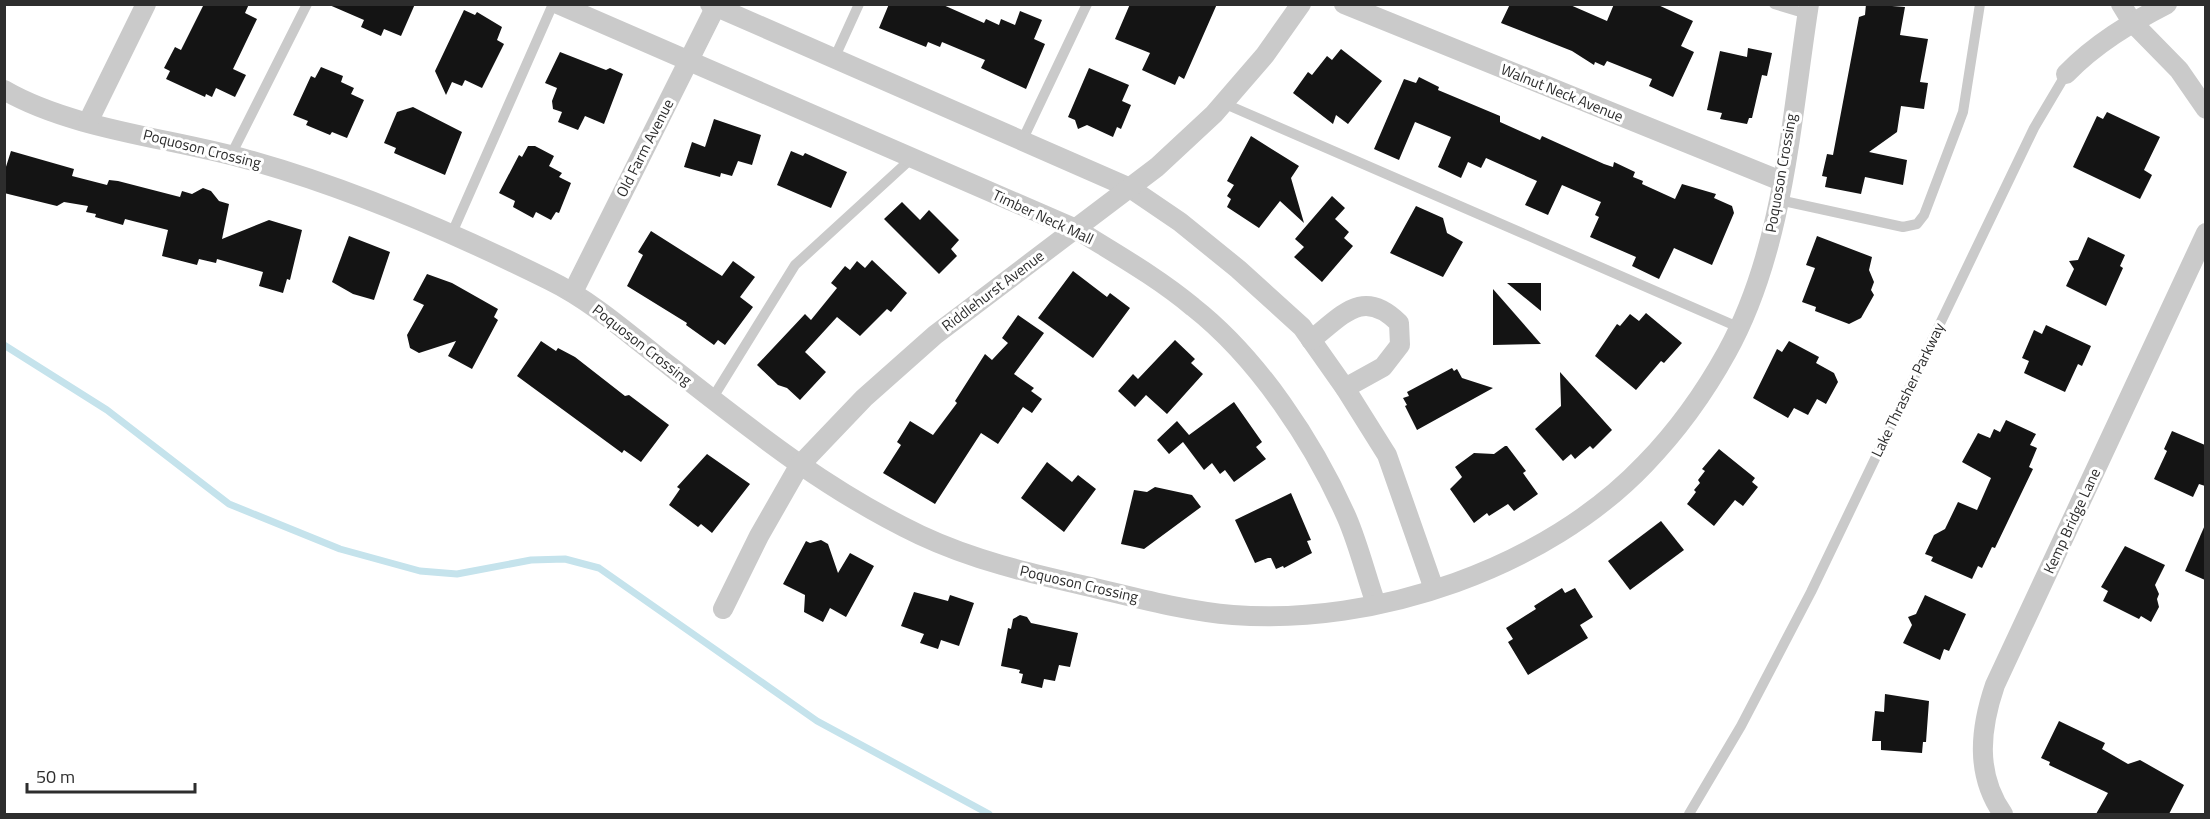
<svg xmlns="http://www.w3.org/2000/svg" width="2210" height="819" font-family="'Titillium Web',sans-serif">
  <rect width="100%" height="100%" fill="#fff"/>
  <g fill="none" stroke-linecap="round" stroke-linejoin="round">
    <!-- stream -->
    <path stroke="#c5e3ec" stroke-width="7" d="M4,345L107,410L229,504L340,549L420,571L457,574L531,560L565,559L599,568L817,721L989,814"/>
  </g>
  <!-- building -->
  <g fill="#141414">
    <path d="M204,4H249L245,13L257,19L233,69L246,75L235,97L216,88L212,97L206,94L205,97L166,79L170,71L164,68L175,47L181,50Z"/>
    <path d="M327,4H415L401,36L384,29L381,36L361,27L364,20Z"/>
    <path d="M889,4H941L984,23L986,19L999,25L1001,19L1015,25L1020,11L1042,20L1034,39L1045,44L1026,89L981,68L985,60L942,42L940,47L928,42L926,47L879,28Z"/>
    <path d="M1130,4H1217L1184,79L1179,76L1175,85L1142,70L1150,53L1115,39Z"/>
    <path d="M1510,4H1568L1607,21L1614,4H1656L1693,21L1681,46L1694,52L1673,97L1649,86L1652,79L1607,61L1604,66L1595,62L1594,65L1572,51L1501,23Z"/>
    <path d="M1866,4L1905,7L1900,35L1928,39L1920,82L1928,83L1924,109L1901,106L1897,132L1869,152L1907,160L1903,185L1865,177L1861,194L1825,187L1827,177L1822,176L1827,154L1833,155L1859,17L1865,15Z"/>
    <path d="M464,10L475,15L477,12L502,27L497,40L504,44L482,88L465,80L462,86L452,82L446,95L435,71Z"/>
    <path d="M1748,48L1772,53L1767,76L1762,75L1752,118H1749L1747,124L1720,119L1722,113L1707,110L1720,51L1747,57Z"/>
    <path d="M1341,49L1382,81L1348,124L1336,115L1333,124L1293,93L1308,72L1312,75L1327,56L1332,60Z"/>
    <path d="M560,52L606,70L610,68L623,74L604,124L585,116L578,130L558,122L562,112L553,109L552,101L557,88L545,83Z"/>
    <path d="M321,67L343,76L341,82L354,88L351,94L364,100L347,138L332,132L330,135L306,125L308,121L293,115L311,76L315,78Z"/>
    <path d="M1089,68L1129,85L1122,101L1131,105L1121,129L1117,127L1113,137L1087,125L1078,129L1075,120L1068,117Z"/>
    <path d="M1419,77L1439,87L1438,90L1500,116V122L1540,140L1542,136L1604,164L1613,167L1614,162L1635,172L1633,177L1643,181L1642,184L1675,199L1682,184L1716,194L1714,198L1732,206L1734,213L1712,265L1674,248L1659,279L1632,266L1636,257L1590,237L1599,217L1595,215L1601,202L1562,185L1548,215L1525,205L1537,181L1486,158L1481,168L1468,162L1461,178L1438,167L1451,137L1415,122L1399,160L1374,149L1404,79L1416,83Z"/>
    <path d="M413,107L462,132L445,175L394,153L396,148L384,143L397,112Z"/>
    <path d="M2107,112L2160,137L2144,170L2152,175L2140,199L2073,167L2097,116L2103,119Z"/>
    <path d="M714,119L761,135L752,165L738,161L732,176L721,173L720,177L684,167L692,142L705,147Z"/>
    <path d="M1251,136L1299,166L1291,178L1304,223L1280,201L1259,228L1227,207L1231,199L1227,196L1234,185L1227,181Z"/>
    <path d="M528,146H535L554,156L549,166L562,173L559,177L571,183L559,213L556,212L551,220L536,212L533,218L513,207L515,201L499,193L519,155L522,157Z"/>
    <path d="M11,151L74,169L72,176L107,185L109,180L118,181L180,197L182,191L192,194L203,188L211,191L219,201L229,204L222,239L269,220L302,230L290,280L287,279L283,293L259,286L263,272L217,259L216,263L199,259L197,265L162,256L168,230L125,219L123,225L95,217L96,214L86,212L88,206L64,202L57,206L4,193V173Z"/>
    <path d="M791,151L803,156L805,153L847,172L831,208L777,185Z"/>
    <path d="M1332,196L1345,208L1335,219L1349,232L1344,238L1353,246L1322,282L1294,257L1304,247L1295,239Z"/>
    <path d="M902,202L920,220L929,210L959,240L951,249L957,256L939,274L884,219Z"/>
    <path d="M1416,206L1443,218L1447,233L1463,242L1443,277L1390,253Z"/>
    <path d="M651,231L722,276L733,261L755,277L740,297L753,307L725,345L718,340L714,345L686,325L687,323L627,286L643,255L638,252Z"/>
    <path d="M349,236L390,252L374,300L353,294L332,282Z"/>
    <path d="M1817,236L1872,257L1869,270L1874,282L1871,290L1874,295L1861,318L1849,324L1815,311L1816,307L1802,302L1815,268L1806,265Z"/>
    <path d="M2088,237L2125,255L2120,266L2123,268L2106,306L2066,286L2074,269L2069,261L2078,260Z"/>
    <path d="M872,260L907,293L891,312L887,309L860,336L837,317L805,352L826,372L800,400L787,388L778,385L757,365L805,314L811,320L837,288L831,283L845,266L850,270L857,261L865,268Z"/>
    <path d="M1073,271L1107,297L1110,293L1130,308L1093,358L1038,318Z"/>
    <path d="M427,274L452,283L498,309L494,317L498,320L472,369L448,356L456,341L419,353L410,348L407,335L424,305L413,300Z"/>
    <path d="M1507,283H1541V311Z"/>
    <path d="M1493,289L1541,344L1493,345Z"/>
    <path d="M1646,313L1682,343L1664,363L1661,361L1636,390L1595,356L1617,324L1620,326L1630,314L1639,321Z"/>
    <path d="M1018,315L1044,333L1014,374L1034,388L1031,391L1042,399L1032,413L1023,407L998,444L981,433L935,504L883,473L901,445L897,442L910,421L933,435L957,403L955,401L985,354L992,360L1008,343L1002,338Z"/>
    <path d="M2046,325L2091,346L2082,366L2078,364L2065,392L2024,373L2029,361L2022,358L2034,330L2042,334Z"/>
    <path d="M1175,340L1195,359L1191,363L1203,374L1167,414L1146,395L1135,407L1118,391L1133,374L1138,379Z"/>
    <path d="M541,341L556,351L558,348L575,357L625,396L629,395L669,425L641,462L624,450L622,453L517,376Z"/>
    <path d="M1789,341L1819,357L1816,363L1834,373L1838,382L1826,404L1817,399L1808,415L1794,408L1788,418L1753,398L1777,349L1782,352Z"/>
    <path d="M1452,368L1454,371L1457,369L1462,378L1493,388L1417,430L1405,406L1407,405L1403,398L1409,396L1407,392Z"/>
    <path d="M1560,372L1612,430L1593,449L1590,446L1575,459L1571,454L1563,461L1535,429L1561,406Z"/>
    <path d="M1234,402L1262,442L1256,447L1266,459L1234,482L1225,470L1220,474L1212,463L1204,470L1183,442L1169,454L1157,440L1177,421L1189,435Z"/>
    <path d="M2006,420L2036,434L2030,445L2037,448L2029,467L2033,469L1995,548L1992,547L1982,568L1978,566L1972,579L1931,561L1933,557L1925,554L1934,535L1945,529L1958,502L1977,510L1991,478L1962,462L1978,433L1990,438L1994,429L2000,432Z"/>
    <path d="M2172,431L2205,445V486L2199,484L2193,497L2154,479L2167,451L2164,449Z"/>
    <path d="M1505,446H1507L1526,471L1523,473L1538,494L1514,511L1508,504L1489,516L1487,513L1474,523L1450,489L1462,477L1455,467L1474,453L1494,454Z"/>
    <path d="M1719,449L1755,478L1752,482L1758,487L1743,506L1735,500L1714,526L1687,504L1696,492L1694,490L1700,483L1698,480L1705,471L1702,469Z"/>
    <path d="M707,454L750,484L712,533L701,524L698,527L669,505L680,489L677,487Z"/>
    <path d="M1047,462L1072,482L1078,475L1096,489L1064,532L1021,498Z"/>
    <path d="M1155,487L1192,495L1201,507L1144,549L1121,544L1134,490L1147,492Z"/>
    <path d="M1291,493L1311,540L1307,541L1312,553L1284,568L1283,566L1276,569L1271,558H1268L1255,563L1235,520Z"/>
    <path d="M1661,521L1684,550L1630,590L1608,561Z"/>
    <path d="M2205,525V580L2185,571Z"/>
    <path d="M821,540L828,544L838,573L850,553L874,566L846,617L830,608L823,622L804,612L805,595L783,584L806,541L810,543Z"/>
    <path d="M2125,546L2165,565L2155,585L2159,594L2157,599L2159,607L2151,622L2141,616L2139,619L2103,601L2108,591L2101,587Z"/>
    <path d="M1562,588L1565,593L1575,588L1593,617L1580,625L1588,638L1528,675L1508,642L1513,639L1506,628L1536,609L1534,606Z"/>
    <path d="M914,592L948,601L950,595L974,603L959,646L941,640L938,649L920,643L924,634L901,626Z"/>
    <path d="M1925,595L1966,614L1949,651L1944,649L1940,660L1903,643L1912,625L1908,617L1916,614Z"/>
    <path d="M1020,615L1027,617L1031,623L1078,633L1070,667L1059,665L1055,681L1044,679L1042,688L1021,683L1023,674L1019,673L1020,670L1001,666L1008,628L1011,629L1013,619Z"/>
    <path d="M1885,694L1929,701L1926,742H1923L1922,753L1881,750V741H1872L1875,711L1884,712Z"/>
    <path d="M2059,721L2105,743L2102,749L2128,764L2140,760L2184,785L2169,814H2096L2108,793L2049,765L2050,762L2041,758Z"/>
  </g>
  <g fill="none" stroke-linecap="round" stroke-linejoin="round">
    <!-- lane -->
    <g stroke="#cacaca" stroke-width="10">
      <path d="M1774,4L1807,14"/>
      <path d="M834,59L859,4"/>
      <path d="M1223,103L1738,327"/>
      <path d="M1022,141L1087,4"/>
      <path d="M231,155L307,4"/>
      <path d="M1779,200L1903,227L1917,224L1924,215L1963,112L1980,4"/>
      <path d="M452,233L553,4"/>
      <path d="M712,399L795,265L912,158"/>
      <path d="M1689,814L1741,726L1811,592L2034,128L2066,74"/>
    </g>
    <!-- street -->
    <g stroke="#cacaca" stroke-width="20">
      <path d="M558,4L1076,229C1116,254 1157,277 1193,307C1258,358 1314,443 1347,518C1359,546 1366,576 1376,604"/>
      <path d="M710,4L1130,188L1180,222L1238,269L1302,327L1345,388L1387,455L1434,589"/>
      <path d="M1344,4L1781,181"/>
      <path d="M2121,4L2132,22L2179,70L2206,109"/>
      <path d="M2066,74C2095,44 2130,23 2167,4"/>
      <path d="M4,90C73,130 172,138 249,160C353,189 452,232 549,280C594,302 632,337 671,367C753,431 826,490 920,535C973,560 1029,573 1086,586C1134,597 1183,611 1233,615C1376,626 1546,568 1645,464C1677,431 1705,392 1727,352C1784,249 1791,119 1809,4"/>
      <path d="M88,122L146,4"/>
      <path d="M573,292L717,4"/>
      <path d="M1311,340C1343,315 1363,287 1399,323L1400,345L1383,367L1345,388"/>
      <path d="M723,609L759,536L799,466L864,398L935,335L1157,167L1214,114L1265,55L1301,4"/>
      <path d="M2003,814C1975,774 1980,729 1995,685L2206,233"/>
    </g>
  </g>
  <g text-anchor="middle" stroke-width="6" stroke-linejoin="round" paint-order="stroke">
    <!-- street labels -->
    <g font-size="15" fill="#2d2d2d" stroke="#fff">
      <text transform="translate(1562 93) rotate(22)" y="5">Walnut Neck Avenue</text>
      <text transform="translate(645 148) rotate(-63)" y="5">Old Farm Avenue</text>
      <text transform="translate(202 149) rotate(14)" y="5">Poquoson Crossing</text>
      <text transform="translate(1781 173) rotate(-80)" y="5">Poquoson Crossing</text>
      <text transform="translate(1043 217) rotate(25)" y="5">Timber Neck Mall</text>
      <text transform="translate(993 291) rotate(-37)" y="5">Riddlehurst Avenue</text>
      <text transform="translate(642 345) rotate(38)" y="5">Poquoson Crossing</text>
      <text transform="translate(1908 390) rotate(-64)" y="5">Lake Thrasher Parkway</text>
      <text transform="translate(2072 521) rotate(-65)" y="5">Kemp Bridge Lane</text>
      <text transform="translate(1079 584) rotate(13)" y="5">Poquoson Crossing</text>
    </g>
  </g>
  <!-- border -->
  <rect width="2210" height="819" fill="none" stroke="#2d2d2d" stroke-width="12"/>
  <!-- scale -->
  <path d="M27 783v9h168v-9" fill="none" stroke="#2d2d2d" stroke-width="3"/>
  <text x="36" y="783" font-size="18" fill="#2d2d2d" stroke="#ffffff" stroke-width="4.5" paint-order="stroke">50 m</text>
</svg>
